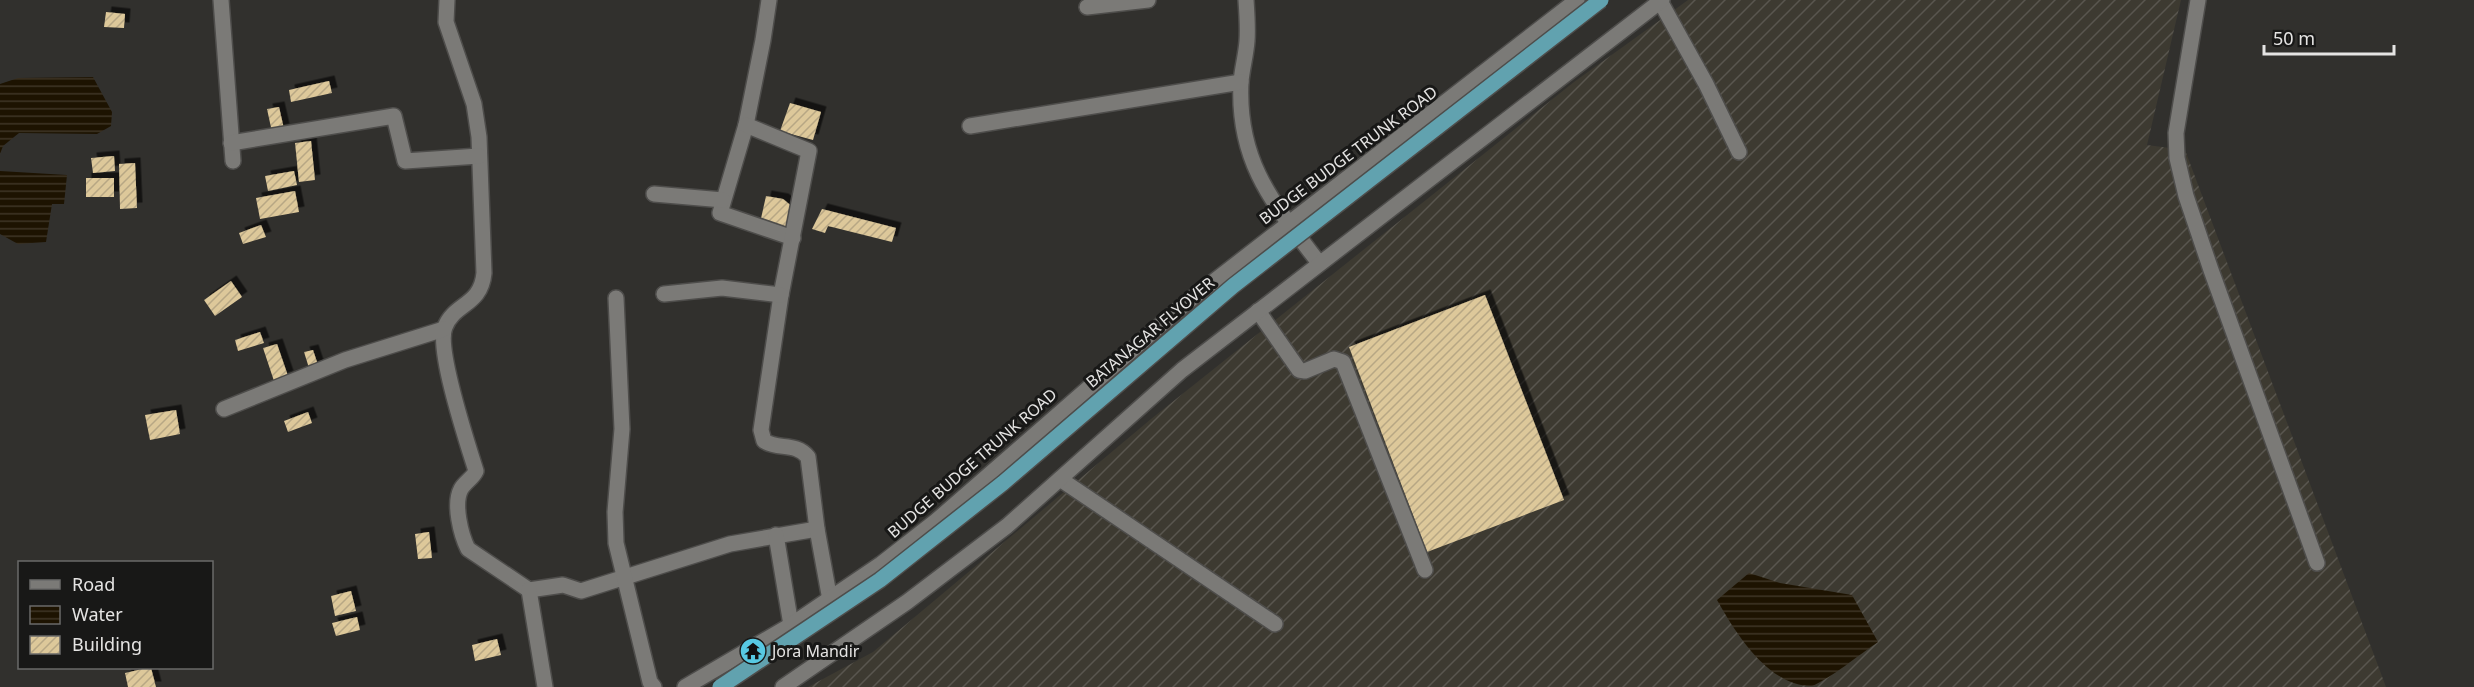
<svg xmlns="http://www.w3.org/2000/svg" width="2474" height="687" font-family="'Noto Sans',sans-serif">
  <defs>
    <pattern id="industrial-furrows" width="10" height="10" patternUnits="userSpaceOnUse" patternTransform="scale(1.5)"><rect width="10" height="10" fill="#3d3a31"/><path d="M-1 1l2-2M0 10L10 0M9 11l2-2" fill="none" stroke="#59564f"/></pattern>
    <pattern id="water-rules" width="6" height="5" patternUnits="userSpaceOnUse" patternTransform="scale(1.5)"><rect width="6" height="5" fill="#1d1301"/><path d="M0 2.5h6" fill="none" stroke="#3e3526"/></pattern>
    <pattern id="building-hatch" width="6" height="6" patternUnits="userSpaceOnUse" patternTransform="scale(1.5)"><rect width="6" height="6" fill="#ddc89a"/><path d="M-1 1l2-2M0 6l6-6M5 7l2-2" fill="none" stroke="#b7a784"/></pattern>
    <filter id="shadow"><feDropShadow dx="5.5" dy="-5.5" stdDeviation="0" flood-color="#0009"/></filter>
  </defs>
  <rect width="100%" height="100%" fill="#31302d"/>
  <!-- industrial -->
  <path fill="url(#industrial-furrows)" d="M1688,0H2181L2147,145L2185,150L2386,687H808L873,652L1151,419L1574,82Z"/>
  <!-- water -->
  <g fill="url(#water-rules)">
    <path d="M93,77L112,112L111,126L97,134L19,133L3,146L0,154V84L18,78Z"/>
    <path d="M0,171L67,175L64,204H52L46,242L18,244L0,234Z"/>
    <path d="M1749,573L1780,583L1852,595L1878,642C1860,654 1830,679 1812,686C1768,687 1734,630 1717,600Z"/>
  </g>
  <!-- building -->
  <g fill="url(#building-hatch)" filter="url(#shadow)">
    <path d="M106,12L125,14L124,28L104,27Z"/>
    <path d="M329,81L332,93L291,102L289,90Z"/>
    <path d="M790,103L821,112L813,140L780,131Z"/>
    <path d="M279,107L284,129L272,132L267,109Z"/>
    <path d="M311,141L315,180L299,182L295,143Z"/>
    <path d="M114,156L115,171L93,173L91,158Z"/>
    <path d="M135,163L137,208L120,209L119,164Z"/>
    <path d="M294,171L297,185L268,191L265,176Z"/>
    <rect x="86" y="178" width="28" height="19"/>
    <path d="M295,191L299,212L260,219L256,198Z"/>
    <path d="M766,196L783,199L794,208L790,231L760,223Z"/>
    <path d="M822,209L896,228L892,242L828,226L825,233L812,229Z"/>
    <path d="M261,225L266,237L243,244L239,233Z"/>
    <path d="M231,281L242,297L215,316L204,300Z"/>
    <path d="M1485,295L1564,500L1427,552L1349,347Z"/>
    <path d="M260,332L264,343L238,351L235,340Z"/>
    <path d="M277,344L288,376L274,381L263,348Z"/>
    <path d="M313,350L318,365L309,368L304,352Z"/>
    <path d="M176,410L180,434L150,440L145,415Z"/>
    <path d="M308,412L312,423L288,432L284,421Z"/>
    <path d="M429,532L432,558L418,559L415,534Z"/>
    <path d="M351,591L356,611L335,616L331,596Z"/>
    <path d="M357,617L360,630L336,636L332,623Z"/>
    <path d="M497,639L501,655L475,661L472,645Z"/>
    <path d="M147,668H151L156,687H128L125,673Z"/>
  </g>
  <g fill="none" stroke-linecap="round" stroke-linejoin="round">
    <defs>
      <g id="minor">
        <path d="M221,0L233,161"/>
        <path d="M447,0L446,22L474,104L479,137L484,273C481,306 454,303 445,327C436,349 468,445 476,471C473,478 465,482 461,489C453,504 461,535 468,549L529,590L563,585L581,591L730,544L817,529"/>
        <path d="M769,0L763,40L746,125L720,213L793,238"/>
        <path d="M1246,0C1247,14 1248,28 1247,41C1246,55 1242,69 1241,82C1237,162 1273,203 1319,263"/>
        <path d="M2198,0L2176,133L2177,158L2186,196L2211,270L2317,563"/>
        <path d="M1660,1L1706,84L1739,152"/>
        <path d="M1087,7L1148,0"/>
        <path d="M746,125L809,151L781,295L761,430L764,441C778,450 796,442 808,457L817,529L830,600"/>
        <path d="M970,126L1241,82"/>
        <path d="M231,143L394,116L405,161L479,156"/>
        <path d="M654,194L723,200"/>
        <path d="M664,294L722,288L781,295"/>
        <path d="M616,298L622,429L615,512L616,543L650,682L654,687"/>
        <path d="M1258,311L1299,370L1305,371L1334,359L1343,362L1425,570"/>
        <path d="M224,409L345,360L444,329"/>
        <path d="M1060,479L1275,624"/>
        <path d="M776,535L791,625"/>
        <path d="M529,590L545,687"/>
        <path d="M685,687L791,625L881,564L936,521L1186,303L1577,0"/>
        <path d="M783,687L907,602L1007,526L1182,370L1662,0"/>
      </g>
    </defs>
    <!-- minor casing -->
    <use href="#minor" stroke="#4e4d4b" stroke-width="18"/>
    <!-- minor -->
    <use href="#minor" stroke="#7b7a77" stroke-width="15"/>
    <defs>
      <path id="major-bridge" d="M720,687L880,580L1003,483L1233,286L1601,0"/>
    </defs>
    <!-- major-bridge casing -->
    <use href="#major-bridge" stroke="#4e4d4b" stroke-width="18" stroke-linecap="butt"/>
    <!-- major-bridge -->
    <use href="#major-bridge" stroke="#61a2af" stroke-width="15"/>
  </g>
  <!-- icons -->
  <defs>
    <symbol id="temple-disc" viewBox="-11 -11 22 22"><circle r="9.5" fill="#57c9e3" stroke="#181817"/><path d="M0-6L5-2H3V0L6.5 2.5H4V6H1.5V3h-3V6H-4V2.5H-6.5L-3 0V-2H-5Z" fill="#111"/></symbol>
  </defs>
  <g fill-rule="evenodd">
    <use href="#temple-disc" x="738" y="636" width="30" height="30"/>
  </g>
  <g text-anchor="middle" stroke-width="6" stroke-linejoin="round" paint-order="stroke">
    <!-- street labels -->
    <g font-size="16" fill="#e5e4e3" stroke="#181817">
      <text transform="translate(1348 155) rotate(-37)" y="6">BUDGE BUDGE TRUNK ROAD</text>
      <text transform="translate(1150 332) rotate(-40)" y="6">BATANAGAR FLYOVER</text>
      <text transform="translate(972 463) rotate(-41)" y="6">BUDGE BUDGE TRUNK ROAD</text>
    </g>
    <!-- poi labels -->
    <g font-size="16" fill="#e5e4e3" stroke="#181817" text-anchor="start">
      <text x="772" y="657">Jora Mandir</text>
    </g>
  </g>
  <!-- legend -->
  <rect x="18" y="561" width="195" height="108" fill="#181817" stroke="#6a6a69" stroke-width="1.5"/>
  <rect x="30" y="580" width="30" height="9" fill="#7b7a77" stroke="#6a6a69" stroke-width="1.5"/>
  <text x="72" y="591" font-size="18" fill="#e5e4e3">Road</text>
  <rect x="30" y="606" width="30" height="18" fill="url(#water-rules)" stroke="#6a6a69" stroke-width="1.5"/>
  <text x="72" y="621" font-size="18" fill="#e5e4e3">Water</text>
  <rect x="30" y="636" width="30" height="18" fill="url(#building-hatch)" stroke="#6a6a69" stroke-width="1.5"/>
  <text x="72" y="651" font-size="18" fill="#e5e4e3">Building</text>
  <!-- scale -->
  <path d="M2264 45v9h130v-9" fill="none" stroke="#e5e4e3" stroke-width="3"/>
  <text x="2273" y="45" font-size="18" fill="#e5e4e3" stroke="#181817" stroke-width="4.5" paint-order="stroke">50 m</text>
</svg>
